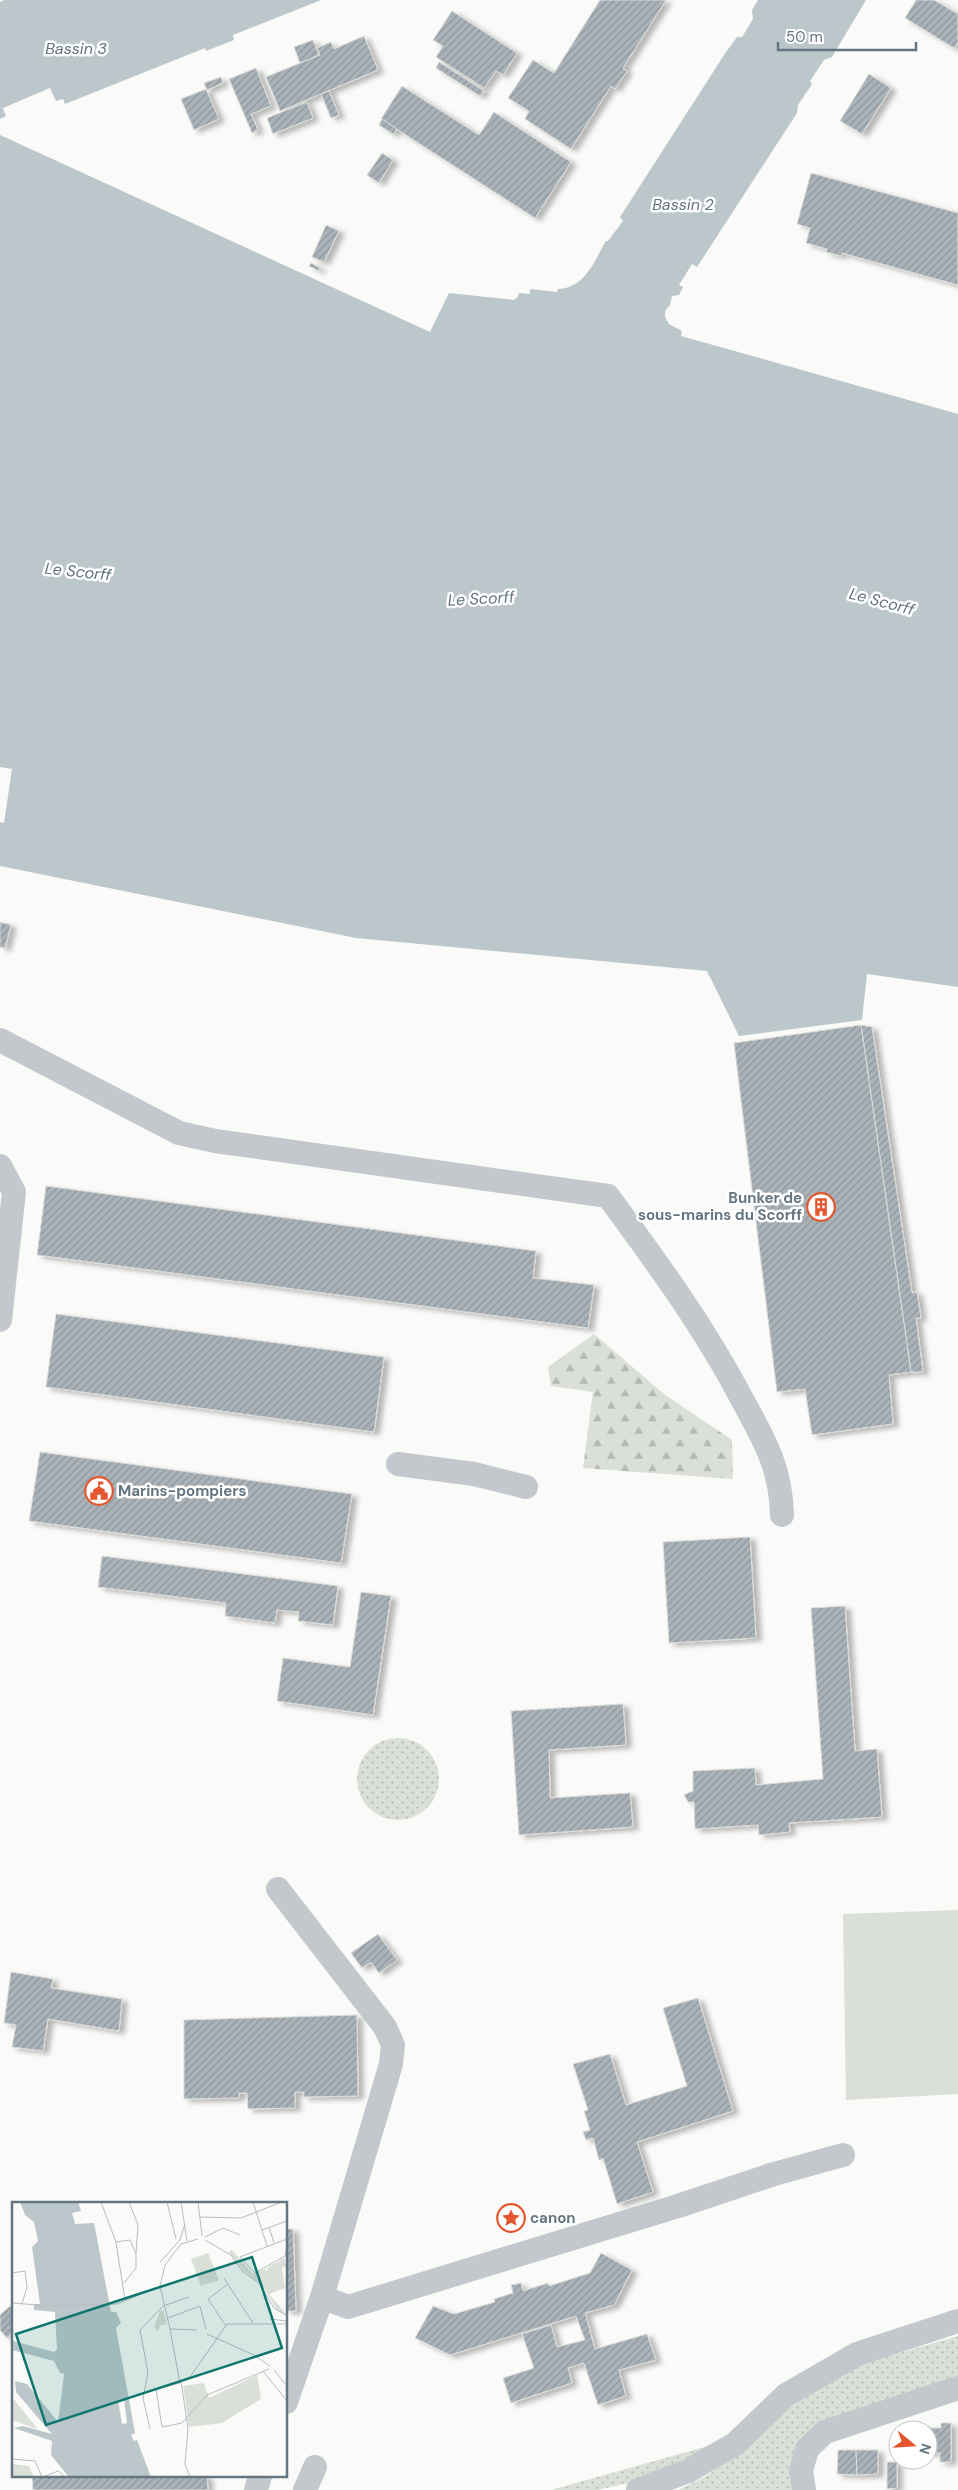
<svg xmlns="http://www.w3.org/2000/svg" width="958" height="2490" font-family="'DM Sans',sans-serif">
  <defs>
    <pattern id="grass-dots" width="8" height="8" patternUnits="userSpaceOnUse" patternTransform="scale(1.25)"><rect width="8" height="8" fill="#dadfd7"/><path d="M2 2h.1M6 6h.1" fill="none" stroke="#b4b9b4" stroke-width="1.8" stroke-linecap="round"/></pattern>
    <pattern id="forest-firs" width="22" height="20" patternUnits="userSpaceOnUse" patternTransform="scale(1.25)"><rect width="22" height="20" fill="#dadfd7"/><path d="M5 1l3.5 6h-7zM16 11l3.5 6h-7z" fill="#b4b9b4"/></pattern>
    <pattern id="building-hatch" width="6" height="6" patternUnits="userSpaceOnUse" patternTransform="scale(1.25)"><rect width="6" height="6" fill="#aab3b9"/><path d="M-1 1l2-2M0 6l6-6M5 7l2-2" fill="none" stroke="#8e969c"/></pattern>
    <filter id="shadow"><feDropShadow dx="5.5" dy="3" stdDeviation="2.5" flood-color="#0004"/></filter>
  </defs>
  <rect width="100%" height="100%" fill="#fafaf8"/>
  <!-- grass -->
  <g fill="url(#grass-dots)">
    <circle cx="398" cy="1779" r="41"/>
    <path d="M958,2336V2380C924,2390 807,2415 795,2448C792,2457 794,2479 794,2490H678L706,2476L751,2445L783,2412L839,2375L869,2362Z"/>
    <path d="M708,2446V2448L638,2481L597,2490H551Z"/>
  </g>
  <!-- forest -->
  <path fill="url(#forest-firs)" d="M594,1334L664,1394L732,1440L733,1479L583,1468L593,1392L551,1386L548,1367Z"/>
  <!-- park -->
  <path fill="#dadfd7" d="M958,1910V2094L846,2100L843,1914Z"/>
  <!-- water -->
  <g fill="#bbc7cb">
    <path d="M4,0H321L233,35L234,40L206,51L205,48L65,104L63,99L56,101L50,88L3,108L6,116L0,119V2Z"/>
    <path d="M758,0H866L832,57L824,60L810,81L812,84L798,105L797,113L697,267L692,264L679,285L683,287L679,295L672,296L670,305L665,311V317L669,324L682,331L681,336L958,414V987L867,974L862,1020L739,1036L707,971L356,938L0,866V135L430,332L449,293L514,300L518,297L519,293L530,294V289L557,292L558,289C586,288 595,259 606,241H608L623,221L620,217L726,52L737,37H742L753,19L752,10Z"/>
  </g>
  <!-- pier -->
  <path fill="#fafaf8" d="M0,767L12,769L4,823L0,822Z"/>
  <!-- building -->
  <g fill="url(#building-hatch)" stroke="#dcdcda" filter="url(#shadow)">
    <path d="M600,0H666L623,68L627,71L615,89L611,86L571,149L525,119L529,111L508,98L533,60L554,73Z"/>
    <path d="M916,0H934L958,14V43L954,48L905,18Z"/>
    <path d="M452,11L517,53L503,75L496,71L484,88L436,57L443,46L433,40Z"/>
    <path d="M364,36L378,70L280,111L266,77L320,55L317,48L331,42L334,49Z"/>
    <path d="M313,40L319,55L300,63L294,47Z"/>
    <path d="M439,62L484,91L480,96L436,68Z"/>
    <path d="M256,68L271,106L251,114L258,130L252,133L229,79Z"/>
    <path d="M869,74L891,88L862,134L840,121Z"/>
    <path d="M221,77L223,83L207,90L204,83Z"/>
    <path d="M402,86L479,135L494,112L571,162L535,218L381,119Z"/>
    <path d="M206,89L219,119L194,130L181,99Z"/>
    <path d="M329,91L339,115L331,118L321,94Z"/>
    <path d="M307,102L313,118L273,134L267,118Z"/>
    <path d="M382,119L397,129L393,134L379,125Z"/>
    <path d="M382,153L393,160L379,183L367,175Z"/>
    <path d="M811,173L958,213V285L842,253L841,256L826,252L827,249L806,243L810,228L797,224Z"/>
    <path d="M326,225L339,231L324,262L312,257Z"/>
    <path d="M311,263L320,268L319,271L309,266Z"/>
    <path d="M0,922L11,925L5,948L0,947Z"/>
    <path d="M861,1025L872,1027L912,1293L917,1292L921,1318H916L923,1372H911Z"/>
    <path d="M861,1025L911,1372L889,1375L893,1424L812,1435L805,1389L777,1392L734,1043Z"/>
    <path d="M46,1186L536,1251L533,1278L594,1285L588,1328L37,1255Z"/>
    <path d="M56,1314L384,1357L374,1432L46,1387Z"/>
    <path d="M40,1452L352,1494L341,1563L29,1521Z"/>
    <path d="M750,1537L756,1638L669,1643L663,1542Z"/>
    <path d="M102,1556L338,1586L333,1625L298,1621L299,1612L277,1610L275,1623L225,1616L226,1603L98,1587Z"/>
    <path d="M361,1592L391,1596L373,1715L277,1701L283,1658L350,1667Z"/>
    <path d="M845,1606L855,1751L877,1749L882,1817L789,1823L790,1832L759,1835L758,1825L695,1829L694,1802H688L684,1795L693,1791V1771L755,1768L756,1785L823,1779L811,1608Z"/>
    <path d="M623,1704L626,1745L549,1750L550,1798L630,1793L633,1827L519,1835L511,1711Z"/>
    <path d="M378,1934L397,1960L379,1973L371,1962L362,1968L351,1953Z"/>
    <path d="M11,1972L53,1979L51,1988L122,1999L119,2031L48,2019L43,2051L12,2047L16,2025L4,2023Z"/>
    <path d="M698,1998L733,2111L637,2142L653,2192L617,2204L603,2158L599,2160L593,2138L586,2140L583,2132L590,2130L584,2111L588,2110L573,2064L610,2054L626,2105L687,2086L663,2008Z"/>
    <path d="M357,2015L358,2096L304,2097V2092H295V2108L248,2109L247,2093H239V2098L184,2099V2020Z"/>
    <path d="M286,2229H293L296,2311H286Z"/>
    <path d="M601,2253L632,2270L614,2305L585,2313L595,2349L647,2334L656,2360L619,2370L626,2396L598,2405L584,2363L568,2368L572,2383L511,2403L503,2378L534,2368L522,2334L551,2325L557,2347L585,2340L576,2316L450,2355L415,2338L433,2306L454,2314L495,2302L494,2299L513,2293L511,2285L521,2283L523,2291L548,2283L549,2286L590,2273Z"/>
    <path d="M10,2306L14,2310V2331L7,2338L0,2330V2315Z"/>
    <path d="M941,2423H951V2462H940V2453H928V2430H918V2428H941Z"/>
    <path d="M895,2428H918V2430H898V2453H896Z"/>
    <path d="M838,2450H856L857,2475L837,2474Z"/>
    <path d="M856,2450H878V2474L857,2475Z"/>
    <path d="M887,2462H897V2488L887,2489Z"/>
    <path d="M32,2476H207L208,2490H33Z"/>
  </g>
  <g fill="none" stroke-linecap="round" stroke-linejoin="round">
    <!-- minor -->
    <g stroke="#c3c8cc" stroke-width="24">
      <path d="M0,1040L179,1133L215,1141L608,1196C657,1263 703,1325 742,1399C764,1440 781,1467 782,1515"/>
      <path d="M0,1166L14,1192L0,1320"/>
      <path d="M398,1464L474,1474L526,1487"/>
      <path d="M278,1889L385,2027L393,2045L391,2064L322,2297L286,2402"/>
      <path d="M322,2297L348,2307L678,2206L774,2174L843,2155"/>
      <path d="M256,2490L260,2476"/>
      <path d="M305,2490L315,2467"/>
      <path d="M638,2490L688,2471L735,2444L786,2395L857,2354L958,2321"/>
      <path d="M804,2490L801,2471L807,2449L825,2432L958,2388"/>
    </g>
  </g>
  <!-- icons -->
  <defs>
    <symbol id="building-ring" viewBox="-11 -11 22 22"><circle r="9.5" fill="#fff" stroke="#e4572e" stroke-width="1.5"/><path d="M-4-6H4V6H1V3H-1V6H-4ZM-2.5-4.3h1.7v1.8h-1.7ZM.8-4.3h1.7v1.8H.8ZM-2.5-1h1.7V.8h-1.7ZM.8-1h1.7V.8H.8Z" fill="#e4572e"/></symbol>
    <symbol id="civic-ring" viewBox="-11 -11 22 22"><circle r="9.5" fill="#fff" stroke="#e4572e" stroke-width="1.5"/><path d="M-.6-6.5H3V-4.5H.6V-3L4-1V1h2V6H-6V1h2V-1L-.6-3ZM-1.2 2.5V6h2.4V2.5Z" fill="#e4572e"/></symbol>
    <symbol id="sight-ring" viewBox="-11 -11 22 22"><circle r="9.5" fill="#fff" stroke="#e4572e" stroke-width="1.5"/><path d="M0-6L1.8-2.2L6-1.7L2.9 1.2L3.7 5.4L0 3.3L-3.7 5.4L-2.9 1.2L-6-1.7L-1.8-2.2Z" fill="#e4572e"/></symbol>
  </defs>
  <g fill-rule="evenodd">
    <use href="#building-ring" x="805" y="1191" width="32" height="32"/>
    <use href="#civic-ring" x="83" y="1475" width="32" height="32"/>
    <use href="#sight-ring" x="495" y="2202" width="32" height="32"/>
  </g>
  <g text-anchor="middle" stroke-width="5" stroke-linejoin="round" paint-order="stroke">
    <!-- poi labels -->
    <g font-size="15" font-weight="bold" fill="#657683" stroke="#fff" text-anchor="start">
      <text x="802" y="1203" text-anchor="end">Bunker de<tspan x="802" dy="17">sous-marins du Scorff</tspan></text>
      <text x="118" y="1496">Marins-pompiers</text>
      <text x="530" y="2223">canon</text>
    </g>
    <!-- water labels -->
    <g font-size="16" font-style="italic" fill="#60757c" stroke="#fff">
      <text x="76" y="54">Bassin 3</text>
      <text x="683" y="210">Bassin 2</text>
      <text transform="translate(78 571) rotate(6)" y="6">Le Scorff</text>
      <text transform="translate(481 598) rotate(-3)" y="6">Le Scorff</text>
      <text transform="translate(882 601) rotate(15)" y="6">Le Scorff</text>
    </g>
  </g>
  <!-- overview -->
  <g transform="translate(12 2202)">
    <rect width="275" height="275" fill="#fafaf8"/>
    <path d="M220,48L241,72L253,67L255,70V66L272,56L274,64L270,66L273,86L257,92L275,113L265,108L250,83L231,68L217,50ZM0,195L25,226V227L0,218Z" fill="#dadfd7"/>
    <path d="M151,108L155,122L148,124L146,129L142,125L148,109ZM245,173L249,197L210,221L177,225L171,184L192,181L197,196Z" fill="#dadfd7"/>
    <path d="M196,51L207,78L189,84L179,57ZM0,262L17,264L22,275H0Z" fill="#dadfd7"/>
    <path d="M8,0H66L69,9L60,11L63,22L82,21L99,110H104L109,121L104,126L123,231L119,233L122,239L125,238L139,275H57L39,253L40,239L2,226L11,224L40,232L4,190L3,179L15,182L46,220L52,172L48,171L42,159L0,148L1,139L42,150L45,147L43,110L22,108V102H28L20,45L26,39L22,20L13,13Z" fill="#bbc7cb"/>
    <path d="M112,197L115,221L110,222L106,198Z" fill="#fafaf8"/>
    <path fill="none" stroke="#b5bdc2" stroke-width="1" d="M89,0L104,40L113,98M117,0L126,23L124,51M155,0L164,37M169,0L175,39M186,0L190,34M241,0L255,44M188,15L229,16L270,0M257,25L262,41M250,28L275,19M193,35L211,26L228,33M275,37L228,55L243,71L273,54L275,44M193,38L219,53L230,69L247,81L262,106L275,114M104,40L118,38L124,52V66L112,81M148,60L168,38L173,22M0,71L13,69L15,85L10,102M212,76L241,121M148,84L158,127L185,128M148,84L153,63L169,42L186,37M0,101L38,104L105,102L127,93M154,103L177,95M156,116L188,104L194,127M258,117L275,119M214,124L196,97L216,82M158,127L168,181L144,187L150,225L170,221L195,193L257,167M195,132L242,153L258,164M262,168L275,184M251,169L275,199M138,227L131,196L136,171L128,128L153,102M0,257L23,259L30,275M31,275L46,269L53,275M178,275L173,262L176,227L169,179L178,175L215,122H275"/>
    <path fill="#0f766e" fill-opacity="0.15" stroke="#0f766e" stroke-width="2.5" d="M240,55L270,146L34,223L4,132Z"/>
    <rect width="275" height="275" fill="none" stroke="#657683" stroke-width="2.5"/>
  </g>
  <!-- north arrow -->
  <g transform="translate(913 2445) rotate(108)"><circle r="24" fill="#ffffff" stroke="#c1c8cd"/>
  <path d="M0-4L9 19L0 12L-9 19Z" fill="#e4572e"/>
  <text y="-8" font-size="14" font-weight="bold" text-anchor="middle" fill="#657683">N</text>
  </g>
  <!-- scale -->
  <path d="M778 42v8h138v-8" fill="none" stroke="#657683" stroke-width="2.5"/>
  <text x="786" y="42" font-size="15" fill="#657683" stroke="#ffffff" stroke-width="4" paint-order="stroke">50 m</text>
</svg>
